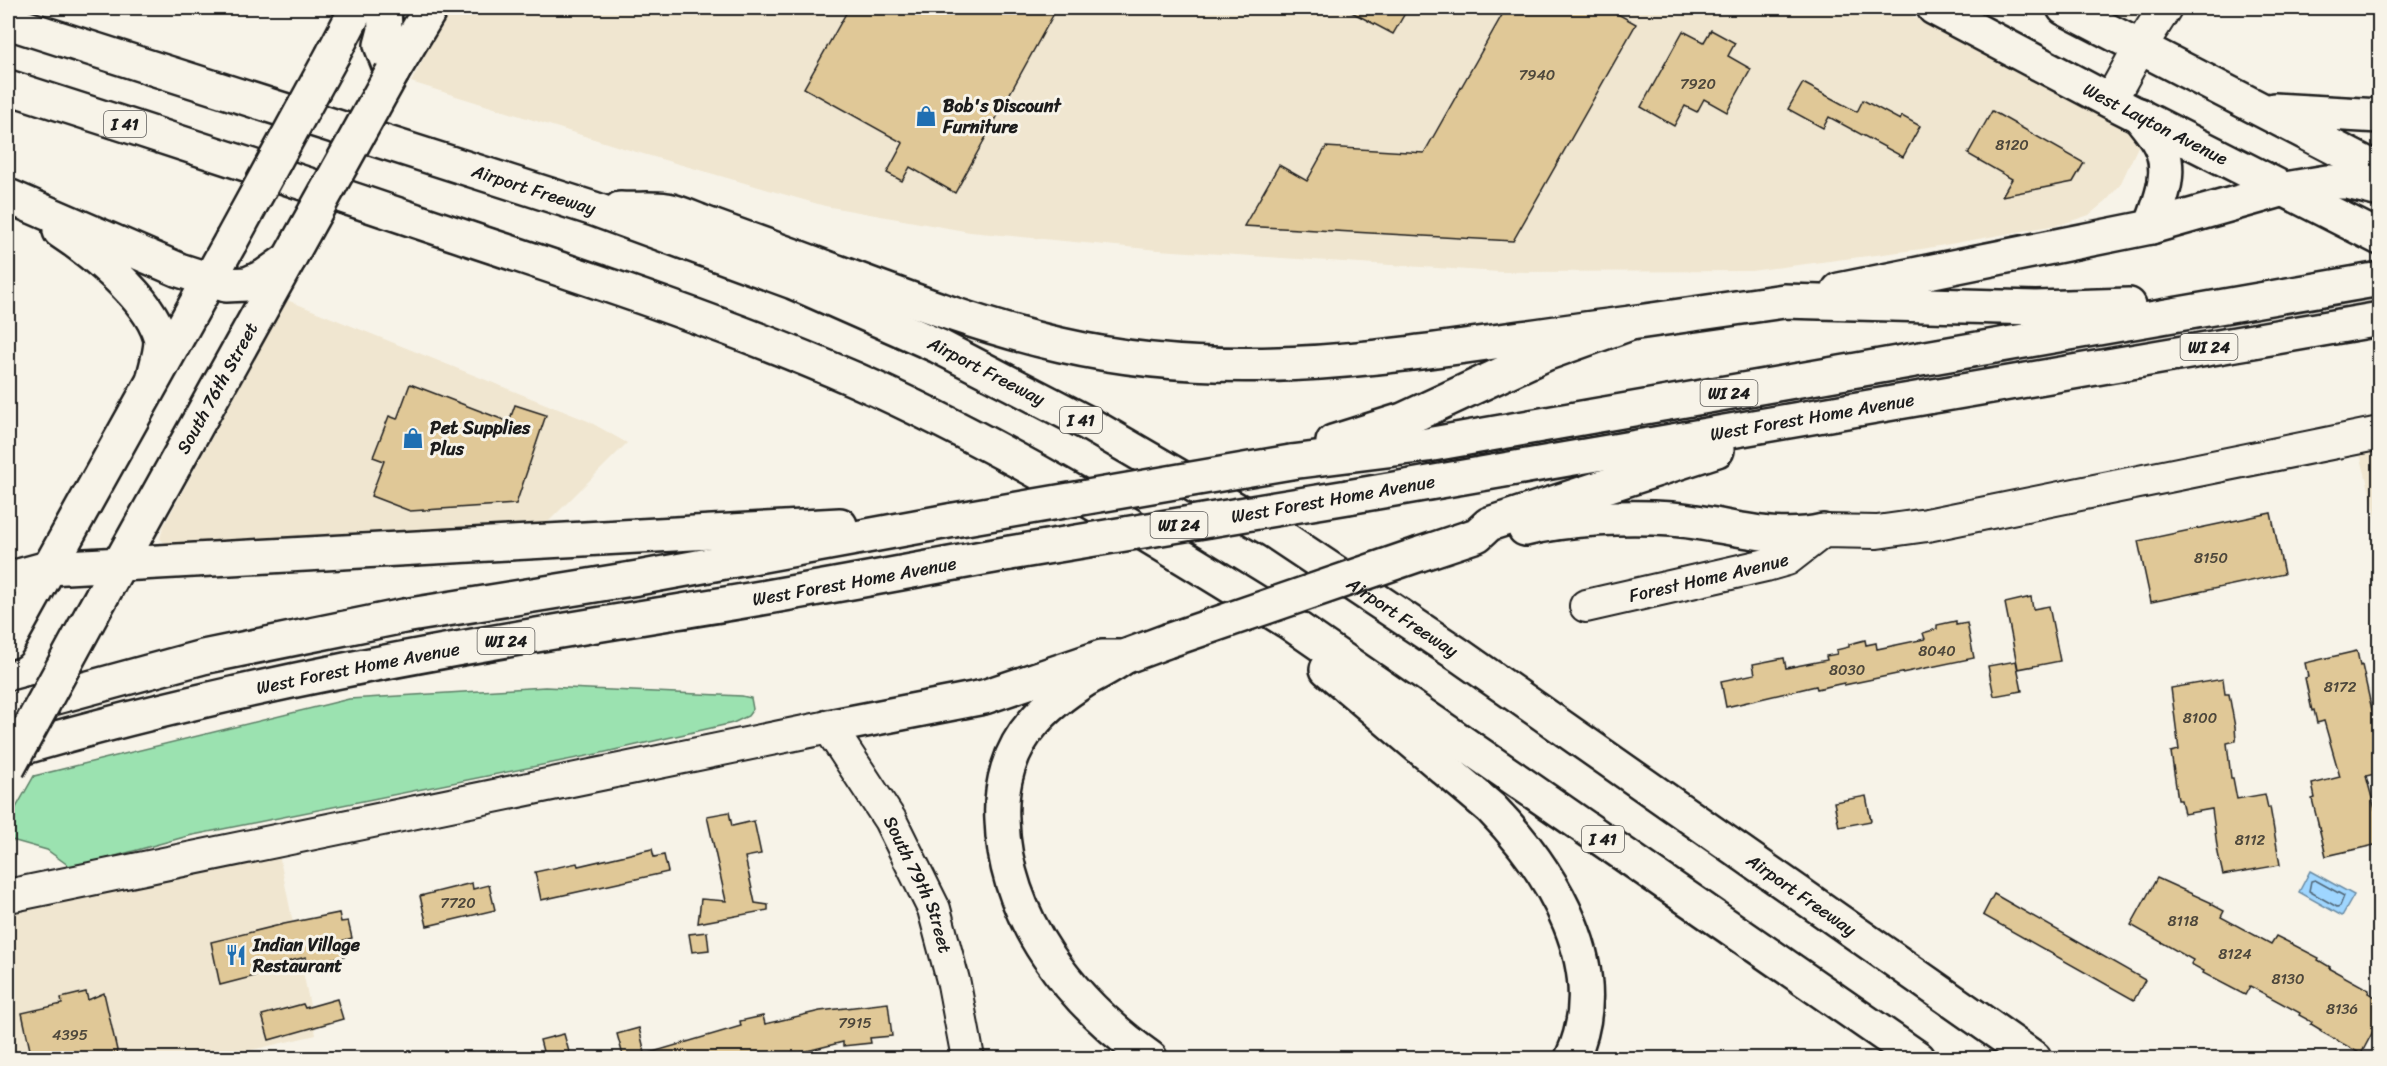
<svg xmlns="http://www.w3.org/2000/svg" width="2387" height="1066" font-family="Sriracha,sans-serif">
  <rect width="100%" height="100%" fill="#f7f3e8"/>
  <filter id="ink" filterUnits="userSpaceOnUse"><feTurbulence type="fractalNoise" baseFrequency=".0167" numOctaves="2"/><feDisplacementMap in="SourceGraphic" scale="12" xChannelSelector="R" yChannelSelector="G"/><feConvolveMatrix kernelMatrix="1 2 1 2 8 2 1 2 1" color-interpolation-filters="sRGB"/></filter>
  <g filter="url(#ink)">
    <!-- built -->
    <g fill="#f0e6d0">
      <path d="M450,8H1897L2131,132L2141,140L2120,185L2107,200L2089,215L2062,224L1922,249L1751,271L1499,272L1158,250L970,232L825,206L626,149L411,82Z"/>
      <path d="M2106,8H2149L2135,16L2126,17Z"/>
      <path d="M287,300L588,421L627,443L541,529L169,546L160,539L163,527Z"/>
      <path d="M2379,450H2380L2379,528L2360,454Z"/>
      <path d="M276,840L316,1035L217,1058H8V896Z"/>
    </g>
    <!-- green -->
    <path fill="#9be2b0" stroke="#5c7f66" stroke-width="1.5" d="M545,687L742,696L751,698L753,709L748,716L733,723L597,754L188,836L72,868L47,850L8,839V822L34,776L349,699Z"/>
    <!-- water -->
    <path fill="#9fd6ff" stroke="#6b8ca4" stroke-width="1.5" d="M2310,871L2354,895L2342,916L2299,892Z"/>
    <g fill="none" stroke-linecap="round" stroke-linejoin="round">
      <!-- shore -->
      <path stroke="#506677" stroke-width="1.5" d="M2315,880L2344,896L2340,906L2337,907L2309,891L2311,881Z"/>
    </g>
    <!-- building -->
    <g fill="#e0c897" stroke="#1c1c1c" stroke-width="1.5">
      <path d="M849,8H1057L955,193L910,167L902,181L887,173L903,143L804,88Z"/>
      <path d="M1344,8H1408L1393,34Z"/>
      <path d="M1506,8H1607L1636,24L1513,241L1244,226L1279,165L1307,181L1326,147L1424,153Z"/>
      <path d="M1711,30L1735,43L1728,56L1751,69L1727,112L1704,99L1697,112L1685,106L1674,126L1641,107L1683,31L1704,42Z"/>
      <path d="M1803,83L1857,112L1863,100L1900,120L1902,116L1920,126L1903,157L1829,117L1823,128L1788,109Z"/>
      <path d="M1992,111L2084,163L2073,182L2002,196L2012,179L1968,154Z"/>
      <path d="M410,384L509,422L515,405L546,415L516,504L410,511L371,496L384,461L373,457L389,416L397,419Z"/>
      <path d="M2271,513L2284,574L2151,602L2138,541Z"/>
      <path d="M2031,597L2033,609L2049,606L2060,661L2018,669L2005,603Z"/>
      <path d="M1956,621V625L1967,623L1974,658L1844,685V683L1817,689L1816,686L1726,707L1721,681L1755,674L1753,664L1784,658L1786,668L1827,660L1826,656L1837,654L1836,650L1849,647V644L1865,640L1866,645L1876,643L1877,649L1925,639L1923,633L1937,629V625Z"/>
      <path d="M2357,651L2360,666L2362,665L2372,710L2379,708V773L2366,776L2375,809L2379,808V844L2326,856L2312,799L2315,798L2312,784L2340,777L2324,721L2317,723L2314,710L2312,711L2305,678L2308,677L2305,663Z"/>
      <path d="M2016,661L2022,691L1994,696L1988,666Z"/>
      <path d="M2223,679L2225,694H2229L2235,727L2236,741L2227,743L2231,778H2233L2237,799L2265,794L2268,808L2270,807L2280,865L2223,875L2218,853L2212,809L2184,814L2181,800H2178L2171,752L2179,750L2171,688Z"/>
      <path d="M1866,796L1871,821L1839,827L1834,802Z"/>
      <path d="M729,812L732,826L754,821L761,854L745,857L755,903L768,905V910L698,923L701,899L726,901L707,816Z"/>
      <path d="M652,849L654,857L664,855L668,872L541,900L535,872L577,863L578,866Z"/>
      <path d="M2157,878L2212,903L2211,904L2224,911L2221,917L2271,944L2276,936L2288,942L2319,958L2318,960L2330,967L2329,968L2369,990L2368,993L2379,999V1020L2361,1054L2320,1031L2321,1030L2311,1024L2312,1022L2299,1015L2300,1013L2250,986L2245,995L2203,973L2204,971L2191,964L2193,960L2131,925Z"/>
      <path d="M472,883L473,889L489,885L495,910L427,926L420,896Z"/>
      <path d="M1994,894L2145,980L2134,1000L1983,915Z"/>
      <path d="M339,913L341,922L348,921L352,938L341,941L344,956L307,964L306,957L259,969V975L220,985L211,942L284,924Z"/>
      <path d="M707,932L709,950L692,952L689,934Z"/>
      <path d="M86,992L88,1000L104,993L119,1059H32L22,1013L62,1004L61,998Z"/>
      <path d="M337,999L343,1019L269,1040L262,1015L303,1004L305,1008Z"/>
      <path d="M888,1003L892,1036L870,1038L871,1043L843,1046V1042L775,1059H647L646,1054L741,1026L740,1021L763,1016L765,1024L820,1011Z"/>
      <path d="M639,1028L645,1053L624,1059L617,1034Z"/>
      <path d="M564,1034L571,1059H545L540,1040Z"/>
    </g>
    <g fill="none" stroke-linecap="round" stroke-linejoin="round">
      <defs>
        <g id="minor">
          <path d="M2110,101L2140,47L2165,8"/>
          <path id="s1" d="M1586,606L1766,565L1787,559L1823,531L1877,532L1927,525L2380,433"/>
          <path id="s2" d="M8,896L829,727L890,820L934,909L954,984L968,1058"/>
        </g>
        <g id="major">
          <path id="s3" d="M1934,8L2110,101L2380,238"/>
          <path d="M2064,8L2380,171"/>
          <path d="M333,54L357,8"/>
          <path d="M392,73L431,8"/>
          <path d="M2274,110L2380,116"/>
          <path d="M2139,115C2145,124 2154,133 2159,143C2174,169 2161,200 2151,227"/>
          <path d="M1839,290L2151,227L2285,189L2327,182H2347L2380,190"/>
          <path d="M1333,442L1403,420L1545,354L1631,323L1784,301L2036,308L2129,305"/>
          <path d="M1291,462L1427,445L2380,279"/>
          <path id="s4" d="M1348,497L2380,319"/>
          <path d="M1525,529C1568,518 1629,516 1672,519C1723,523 1772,543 1823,531"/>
          <path d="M1420,554L1477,535L1489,524L1717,450"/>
          <path d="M8,579L48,568L840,525"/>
          <path id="s5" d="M93,612L315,212"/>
          <path d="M8,642L231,241"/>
          <path d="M8,710L203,657L404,616L638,578L954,520"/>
          <path d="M829,727L984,697L1102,657H1124L1167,641"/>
          <path id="s6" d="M8,752C226,687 451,648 676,612C788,595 899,573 1010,553"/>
        </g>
        <g id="highway">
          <path d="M384,8L385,30L381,45L392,73"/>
          <path id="s7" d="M8,22L594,209L793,282L938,346L1087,423L1273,531L1459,655L2034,1058"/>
          <path d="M8,87C165,137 323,189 479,242C606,284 732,326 854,379C1005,446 1147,534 1287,621L1918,1058"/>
          <path d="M8,196L179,270L226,285L247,284L265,276L289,259"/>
          <path d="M620,209C635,210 651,208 667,210C679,212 693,219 706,224C734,234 761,244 789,254C879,287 968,324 1061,345C1257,390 1437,347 1631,323"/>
          <path d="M60,231C92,252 149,298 160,336C163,347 156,366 154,377"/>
          <path d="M1124,657C1111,667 1098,672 1085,680C1066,692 1047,706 1033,723C1009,750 1000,786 1002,820C1005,920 1072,1002 1150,1058"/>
          <path d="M1327,669L1491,808C1552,871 1613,969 1572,1058"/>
        </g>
      </defs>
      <!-- minor casing -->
      <use href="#minor" stroke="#1c1c1c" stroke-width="36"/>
      <!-- major casing -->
      <use href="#major" stroke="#1c1c1c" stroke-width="38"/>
      <!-- highway casing -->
      <use href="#highway" stroke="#1c1c1c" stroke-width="38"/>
      <!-- minor -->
      <use href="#minor" stroke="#f7f3e8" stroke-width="32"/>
      <!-- major -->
      <use href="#major" stroke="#f7f3e8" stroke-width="33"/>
      <!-- highway -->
      <use href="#highway" stroke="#f7f3e8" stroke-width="33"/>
      <defs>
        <g id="major-bridge">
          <path d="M315,212L392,73"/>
          <path d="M231,241L333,54"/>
          <path d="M954,520L1291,462"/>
          <path d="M1010,553L1348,497"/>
          <path d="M1167,641L1420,554"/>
          <path d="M8,768L93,612"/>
        </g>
      </defs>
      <!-- major-bridge casing -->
      <use href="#major-bridge" stroke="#1c1c1c" stroke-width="38" stroke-linecap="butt"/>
      <!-- major-bridge -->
      <use href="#major-bridge" stroke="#f7f3e8" stroke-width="33"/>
    </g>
  </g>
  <!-- icons -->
  <defs>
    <symbol id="shop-bare" viewBox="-9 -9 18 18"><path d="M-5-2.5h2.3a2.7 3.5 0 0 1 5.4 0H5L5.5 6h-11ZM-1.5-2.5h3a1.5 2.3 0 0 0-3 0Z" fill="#1f6fb2" stroke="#f7f3e8" stroke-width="2.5" paint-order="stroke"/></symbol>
    <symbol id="restaurant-bare" viewBox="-9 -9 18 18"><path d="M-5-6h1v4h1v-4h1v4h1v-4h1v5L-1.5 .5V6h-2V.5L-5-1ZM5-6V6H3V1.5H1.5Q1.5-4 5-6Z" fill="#1f6fb2" stroke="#f7f3e8" stroke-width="2.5" paint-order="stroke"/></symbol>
  </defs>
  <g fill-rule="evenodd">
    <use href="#shop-bare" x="911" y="101" width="30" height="30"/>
    <use href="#shop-bare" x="398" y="423" width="30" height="30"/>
    <use href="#restaurant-bare" x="221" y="940" width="30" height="30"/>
  </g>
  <g text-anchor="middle" stroke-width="6" stroke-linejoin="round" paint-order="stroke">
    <!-- number labels -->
    <g font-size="15" fill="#4d473b">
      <text x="1537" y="80">7940</text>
      <text x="1698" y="89">7920</text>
      <text x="2012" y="150">8120</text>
      <text x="2211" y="563">8150</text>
      <text x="1937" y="656">8040</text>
      <text x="1847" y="675">8030</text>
      <text x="2340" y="692">8172</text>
      <text x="2200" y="723">8100</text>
      <text x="2250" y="845">8112</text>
      <text x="458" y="908">7720</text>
      <text x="2183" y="926">8118</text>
      <text x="2235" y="959">8124</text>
      <text x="2288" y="984">8130</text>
      <text x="2342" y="1014">8136</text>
      <text x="855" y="1028">7915</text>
      <text x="70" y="1040">4395</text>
    </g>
    <!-- shield labels -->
    <g fill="#f7f3e8" stroke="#5e5c59" stroke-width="1.5">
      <rect x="104" y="111" width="42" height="26" rx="4.5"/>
      <rect x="2180.5" y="334" width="57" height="26" rx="4.5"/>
      <rect x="1700.5" y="380" width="57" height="26" rx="4.5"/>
      <rect x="1060" y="407" width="42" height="26" rx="4.5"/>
      <rect x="1150.5" y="512" width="57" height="26" rx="4.5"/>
      <rect x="477.5" y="628" width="57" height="26" rx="4.5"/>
      <rect x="1582" y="826" width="42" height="26" rx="4.5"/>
    </g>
    <g font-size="16" font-weight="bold" fill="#1c1c1c">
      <text x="125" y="130">I 41</text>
      <text x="2209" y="353">WI 24</text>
      <text x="1729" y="399">WI 24</text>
      <text x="1081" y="426">I 41</text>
      <text x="1179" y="531">WI 24</text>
      <text x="506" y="647">WI 24</text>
      <text x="1603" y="845">I 41</text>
    </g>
    <!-- poi labels -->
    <g font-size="18" font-weight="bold" fill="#1c1c1c" stroke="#f7f3e8" text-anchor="start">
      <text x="943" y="112">Bob's Discount<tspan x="943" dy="21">Furniture</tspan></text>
      <text x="430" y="434">Pet Supplies<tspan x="430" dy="21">Plus</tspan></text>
      <text x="253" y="951">Indian Village<tspan x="253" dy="21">Restaurant</tspan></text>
    </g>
    <!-- street labels -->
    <g font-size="18" fill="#1c1c1c" stroke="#f7f3e8">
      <text dy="6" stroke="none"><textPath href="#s3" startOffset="250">West Layton Avenue</textPath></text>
      <text dy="6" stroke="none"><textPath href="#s7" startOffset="552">Airport Freeway</textPath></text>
      <text dy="6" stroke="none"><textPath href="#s7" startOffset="1040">Airport Freeway</textPath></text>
      <text dy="6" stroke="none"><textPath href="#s5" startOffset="256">South 76th Street</textPath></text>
      <text dy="6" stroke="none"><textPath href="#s4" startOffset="471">West Forest Home Avenue</textPath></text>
      <text transform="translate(1333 499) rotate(-10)" y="6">West Forest Home Avenue</text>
      <text dy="6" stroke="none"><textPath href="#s1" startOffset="126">Forest Home Avenue</textPath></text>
      <text dy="6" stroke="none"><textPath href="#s6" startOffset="864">West Forest Home Avenue</textPath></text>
      <text dy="6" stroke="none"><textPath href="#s7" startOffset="1524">Airport Freeway</textPath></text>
      <text dy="6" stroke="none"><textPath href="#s6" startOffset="360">West Forest Home Avenue</textPath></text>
      <text dy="6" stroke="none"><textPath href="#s2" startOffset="1020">South 79th Street</textPath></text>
      <text dy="6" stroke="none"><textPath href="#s7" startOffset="2010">Airport Freeway</textPath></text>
    </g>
  </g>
  <!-- margin -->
  <rect width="2387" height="1066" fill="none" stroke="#f7f3e8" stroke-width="30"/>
  <rect x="15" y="15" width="2357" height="1036" fill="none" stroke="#1c1c1c" stroke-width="2" filter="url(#ink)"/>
</svg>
